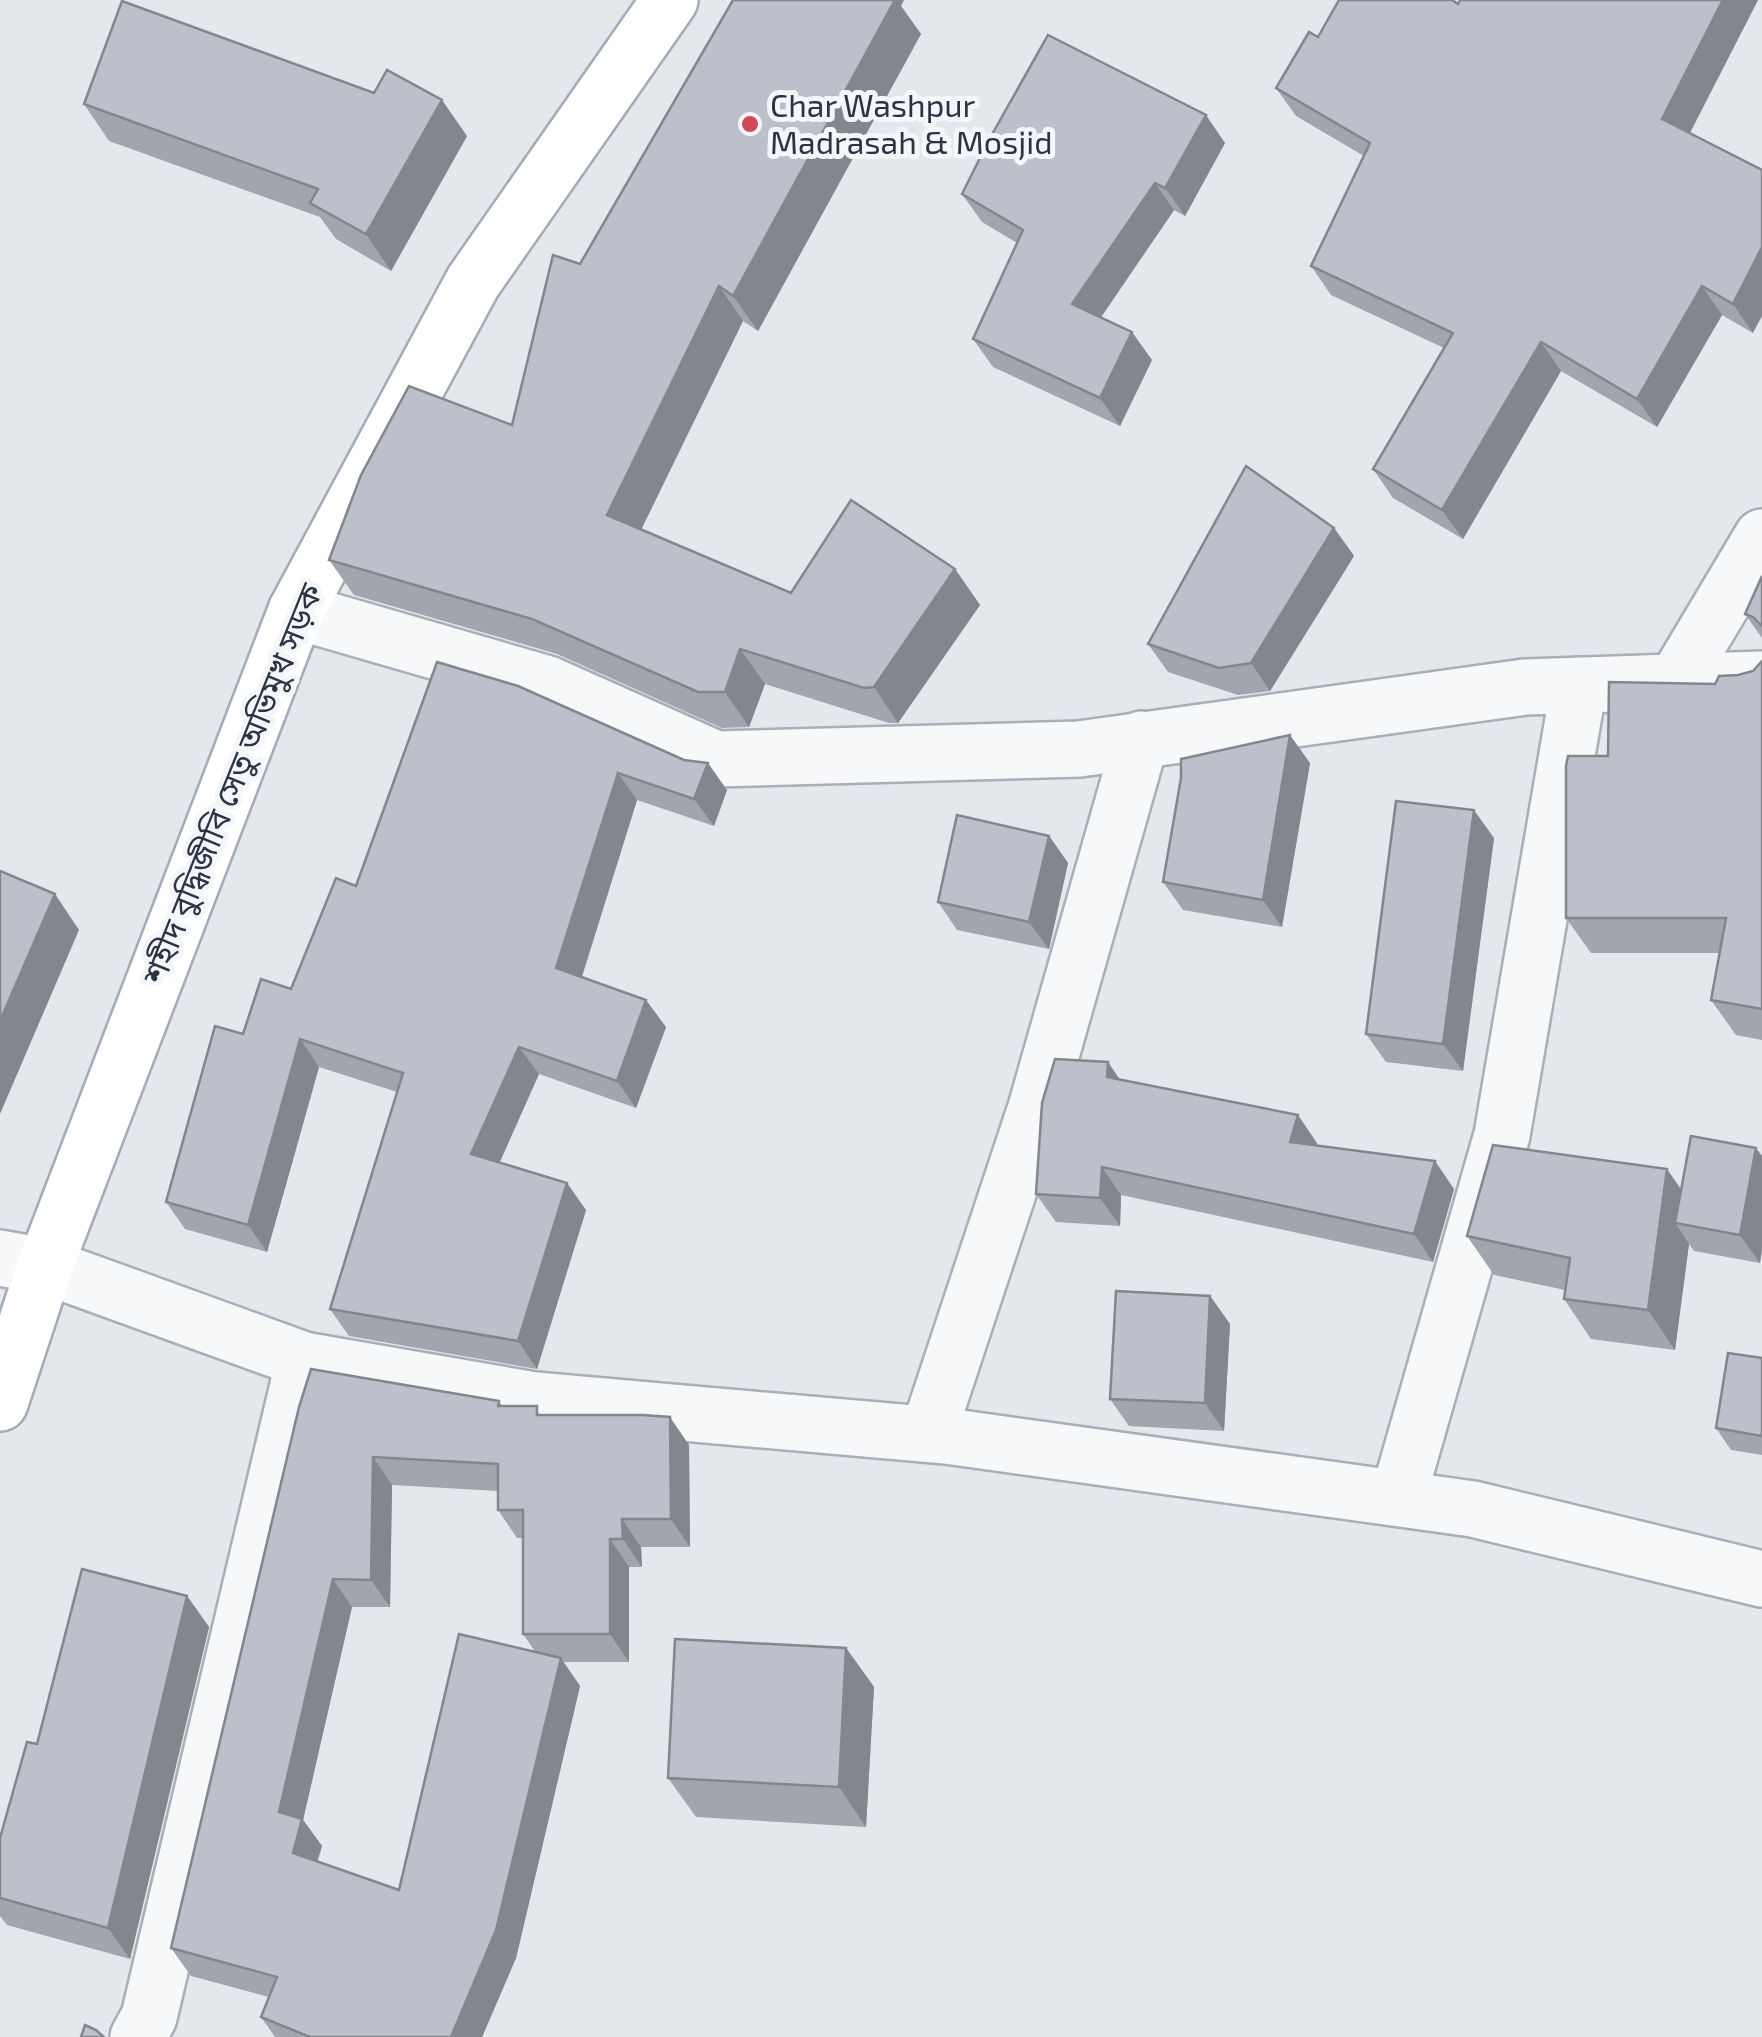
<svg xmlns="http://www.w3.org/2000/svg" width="1762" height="2037" font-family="'Exo 2','Noto Sans Bengali',sans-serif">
  <rect width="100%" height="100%" fill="#e4e7ec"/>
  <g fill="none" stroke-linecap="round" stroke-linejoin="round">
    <defs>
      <g id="minor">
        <path d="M296,611L548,684L716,759L1079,749L1525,687L1762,679"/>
        <path d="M1676,681L1762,537"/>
        <path d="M0,1258L45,1266L304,1360L535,1400L946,1436L1473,1509L1762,1579"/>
        <path d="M928,1434L1036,1108L1141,739"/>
        <path d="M1398,1498L1502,1135L1579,685"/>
        <path d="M138,2037L149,2017L304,1360"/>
      </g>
      <path id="major" d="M0,1403L45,1266L296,611L473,282L670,0"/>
    </defs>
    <!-- minor casing -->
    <use href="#minor" stroke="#a9aeb7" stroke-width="60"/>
    <!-- major casing -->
    <use href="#major" stroke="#a3abb8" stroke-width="60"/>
    <!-- minor -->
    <use href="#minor" stroke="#f7f8fa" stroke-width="55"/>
    <!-- major -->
    <use href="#major" stroke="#fff" stroke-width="55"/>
  </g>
  <!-- wall -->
  <g fill="#a1a5ae" fill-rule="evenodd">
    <path d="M1460,0H1758L1690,133L1753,333L1722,315L1657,427L1561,371L1463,539L1393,498L1373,469L1444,348L1331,295L1311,266L1364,156L1296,116L1276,88L1318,37L1458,4Z"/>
    <path d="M901,6L921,34L758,331L743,321L641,530L791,593L955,569L980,605L898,723H889L765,684L749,727L722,728L557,654L354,595L329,560L512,425L580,264Z"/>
    <path d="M84,104L467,136L391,271L336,239L320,217L109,141Z"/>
    <path d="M1225,143L1185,216L1174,210L1101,317L1152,360L1120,426L993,367L973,339L1017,243L982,222L962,194Z"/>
    <path d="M1334,528L1354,556L1270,691L1238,695L1168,672L1148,644Z"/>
    <path d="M1762,576V638L1745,614Z"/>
    <path d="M1762,661V1040L1736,1035L1711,1000L1720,953H1591L1566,918L1608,756L1715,684L1753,671Z"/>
    <path d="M437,662L727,790L714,826L637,800L582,977L666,1027L636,1108L539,1074L499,1162L586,1210L537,1369L349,1336L330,1309L397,1092L319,1067L267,1252L185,1229L166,1202L243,1034L291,989L356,886Z"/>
    <path d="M1310,763L1282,927L1183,910L1163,882Z"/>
    <path d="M1049,836L1068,863L1049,949L957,930L938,902Z"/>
    <path d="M1494,838L1463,1071L1386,1062L1366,1034Z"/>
    <path d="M1120,1080L1317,1143V1145L1454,1189L1433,1262L1121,1195L1120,1226L1056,1222L1036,1194Z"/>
    <path d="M1762,1156V1249L1760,1263L1694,1251L1689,1244L1675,1350L1591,1339L1564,1299L1565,1290L1494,1275L1467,1236L1681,1189Z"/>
    <path d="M1210,1296L1230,1324L1224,1431L1129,1426L1110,1399Z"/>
    <path d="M1762,1358V1455L1731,1450L1716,1428Z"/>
    <path d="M499,1401L502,1406L689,1445L690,1547H641L642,1567H629V1662H563L580,1686L516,1958L482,2037H275L261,2017L269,1997L191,1976L171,1948L299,1407ZM392,1485L498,1491V1510L517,1538H523V1634L536,1653L399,1890L317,1861L322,1846L303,1820L352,1607H390Z"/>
    <path d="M187,1596L209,1627L130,1959L7,1925L0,1916V1838L37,1744Z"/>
    <path d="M846,1648L874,1687L866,1827L696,1817L668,1778Z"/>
  </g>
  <!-- shaded-wall -->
  <g fill="#83868d">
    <path d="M880,0H904L901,6L921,34L758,331L733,296Z"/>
    <path d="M1723,0H1758L1682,148L1662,119Z"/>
    <path d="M442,100L467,136L391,271L366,234Z"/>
    <path d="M1206,115L1225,143L1185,216L1165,188Z"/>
    <path d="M1155,183L1174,210L1091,332L1072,304Z"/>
    <path d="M1762,247V316L1753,333L1733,304Z"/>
    <path d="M719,286L743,321L631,550L607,515Z"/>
    <path d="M1702,286L1722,315L1657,427L1637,399Z"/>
    <path d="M1132,332L1152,360L1120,426L1100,398Z"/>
    <path d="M1541,342L1561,371L1463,539L1442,510Z"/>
    <path d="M1334,528L1354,556L1270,691L1251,663Z"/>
    <path d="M955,569L980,605L898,723L874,687Z"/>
    <path d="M740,649L765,684L749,727L725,692Z"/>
    <path d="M1290,735L1310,763L1282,927L1263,900Z"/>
    <path d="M708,763L727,790L714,826L694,799Z"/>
    <path d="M618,773L637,800L576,995L556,968Z"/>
    <path d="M1474,810L1494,838L1463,1071L1443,1044Z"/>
    <path d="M1049,836L1068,863L1049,949L1029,922Z"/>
    <path d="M55,894L79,930L0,1114V1021Z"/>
    <path d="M646,1000L666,1027L636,1108L617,1081Z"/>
    <path d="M300,1039L319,1067L267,1252L248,1225Z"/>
    <path d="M519,1047L539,1074L491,1182L471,1154Z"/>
    <path d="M1108,1062L1127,1090L1107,1077Z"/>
    <path d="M1298,1115L1317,1143L1310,1170L1290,1142Z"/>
    <path d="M1756,1148L1762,1156V1249L1760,1263L1740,1235Z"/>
    <path d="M1435,1161L1454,1189L1433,1262L1414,1234Z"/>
    <path d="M1102,1167L1121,1195L1120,1226L1100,1198Z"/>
    <path d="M1667,1169L1694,1208L1675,1223L1689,1244L1675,1350L1648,1310Z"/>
    <path d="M567,1183L586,1210L537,1369L518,1341Z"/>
    <path d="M1210,1296L1230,1324L1224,1431L1205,1403Z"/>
    <path d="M670,1417L689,1445L690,1547L671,1519Z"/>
    <path d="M373,1457L392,1485L390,1607L371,1580Z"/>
    <path d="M622,1519L641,1547L642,1567L623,1539Z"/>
    <path d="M610,1539L629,1567V1662L610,1634Z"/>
    <path d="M333,1579L352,1607L303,1820L322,1846L312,1880L293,1853L279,1812Z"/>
    <path d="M187,1596L209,1627L130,1959L108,1928Z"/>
    <path d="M846,1648L874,1687L866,1827L839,1787Z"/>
    <path d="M561,1658L580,1686L516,1958L482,2037H451Z"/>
  </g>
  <!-- building -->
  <g fill="#bbc0ca" stroke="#83868d" stroke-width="2.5">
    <path d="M733,0H895L733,296L719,286L607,515L791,593L851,500L955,569L874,687L864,688L740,649L725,692H698L532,619L329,560L361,475L409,386L512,425L553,255L580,264Z"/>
    <path d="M1339,0H1452L1458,4L1460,0H1723L1662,119L1762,170V247L1733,304L1702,286L1637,399L1541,342L1442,510L1373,469L1453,333L1311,266L1370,143L1276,88L1309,32L1318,37Z"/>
    <path d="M122,1L374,93L387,70L442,100L366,234L310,203L318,189L84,104Z"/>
    <path d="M1048,35L1206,115L1165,188L1155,183L1072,304L1132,332L1100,398L973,339L1023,230L962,194L990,138Z"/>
    <path d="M1246,466L1334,528L1251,663L1219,668L1148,644Z"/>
    <path d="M1762,576V626L1753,617L1745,614Z"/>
    <path d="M1762,661V1009L1711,1000L1726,918H1566V766L1568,756H1608L1609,682L1715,684L1719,676L1738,675L1753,671Z"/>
    <path d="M437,662L518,686L684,760L708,763L694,799L618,773L556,968L646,1000L617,1081L519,1047L471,1154L567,1183L518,1341L330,1309L403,1073L300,1039L248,1225L166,1202L215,1026L243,1034L261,979L291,989L336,878L356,886Z"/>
    <path d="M1290,735L1263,900L1163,882L1181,778V759Z"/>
    <path d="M1396,801L1474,810L1443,1044L1366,1034Z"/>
    <path d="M957,815L1049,836L1029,922L938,902Z"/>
    <path d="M0,871L55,894L0,1021Z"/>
    <path d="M1055,1059L1108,1062L1107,1077L1298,1115L1290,1142L1435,1161L1414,1234L1102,1167L1100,1198L1036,1194L1042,1103Z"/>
    <path d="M1691,1136L1756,1148L1740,1235L1675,1223Z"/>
    <path d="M1493,1145L1667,1169L1648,1310L1564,1299L1570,1258L1467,1236Z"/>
    <path d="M1116,1291L1210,1296L1205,1403L1110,1399Z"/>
    <path d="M1728,1353L1762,1358V1436L1716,1428Z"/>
    <path d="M311,1369L499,1401L498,1406H537V1415H643L670,1417L671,1519H622L623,1539H610V1634H523V1510H498V1464L373,1457L371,1580L333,1579L279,1812L302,1819L293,1853L399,1890L459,1634L561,1658L496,1930L451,2037H310L261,2017L277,1977L171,1948L299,1407Z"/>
    <path d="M82,1569L187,1596L108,1928L0,1898V1838L27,1742L37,1744Z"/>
    <path d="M675,1639L846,1648L839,1787L668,1778Z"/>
    <path d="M85,2025L96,2030L104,2037H81Z"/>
  </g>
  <!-- markers -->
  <circle fill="#d1495b" stroke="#f4f6f9" stroke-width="4" cx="750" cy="124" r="10"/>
  <g text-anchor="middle" stroke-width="10" stroke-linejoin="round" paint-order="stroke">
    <!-- poi labels -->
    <g font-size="32" fill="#2b3445" stroke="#f4f6f9" text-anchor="start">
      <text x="770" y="117">Char Washpur<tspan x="770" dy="37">Madrasah &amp; Mosjid</tspan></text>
    </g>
    <!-- street labels -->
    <g font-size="32" fill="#2b3445" stroke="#f4f6f9">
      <text transform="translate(233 784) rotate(-68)" y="11">শহীদ বুদ্ধিজীবি সেতু অভিমুখ সড়ক</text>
    </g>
  </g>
</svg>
